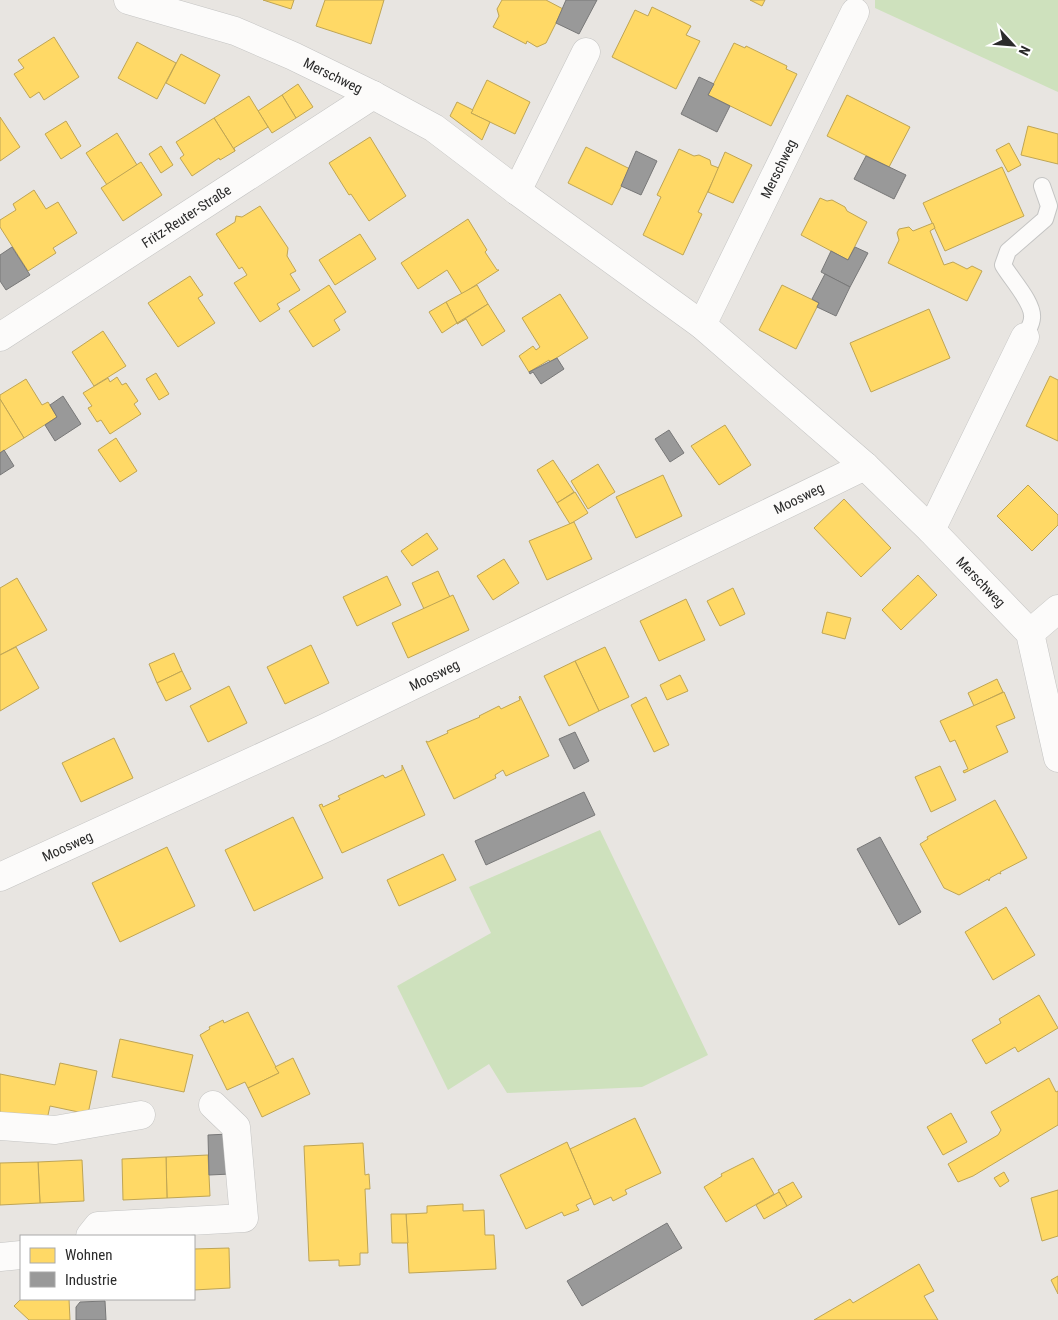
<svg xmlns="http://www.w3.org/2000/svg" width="1058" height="1320" font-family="'Roboto Condensed',sans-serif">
  <rect width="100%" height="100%" fill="#e8e5e1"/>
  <!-- green -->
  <g fill="#cee1bd">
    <path d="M875,0H1058V92L875,8Z"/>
    <path d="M600,830L708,1055L642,1087L507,1093L489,1064L448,1090L397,986L491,933L469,887Z"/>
  </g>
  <!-- homes -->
  <g fill="#ffd966" stroke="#bfa554">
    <path d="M263,0H294L291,9Z"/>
    <path d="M325,0H384L371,44L316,26Z"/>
    <path d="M502,0H546L563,9L546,43L537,47L527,41L526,44L493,27L499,16L497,9Z"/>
    <path d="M750,0H765L762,6Z"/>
    <path d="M652,7L691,26L686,35L700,41L676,89L612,57L635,10L648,16Z"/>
    <path d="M54,37L79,77L44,100L39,92L30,98L14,74L24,68L18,60Z"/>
    <path d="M137,42L176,63L157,99L118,78Z"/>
    <path d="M734,43L745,48L746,46L787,66L786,69L797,74L771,126L708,95Z"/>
    <path d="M181,54L220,75L205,104L166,83Z"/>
    <path d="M487,80L530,102L515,134L471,113Z"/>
    <path d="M298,84L313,107L296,118L282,95Z"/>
    <path d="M282,95L296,118L272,133L258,111Z"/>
    <path d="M847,95L910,127L889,167L827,136Z"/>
    <path d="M249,96L268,127L234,148L235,151L214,118Z"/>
    <path d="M457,102L473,110L471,113L490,122L482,140L450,116Z"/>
    <path d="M0,117L20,147L0,161Z"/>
    <path d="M214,118L235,151L220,160L219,158L192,176L180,158L184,155L176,142Z"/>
    <path d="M66,121L81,146L61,159L45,134Z"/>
    <path d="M1028,126L1058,134V164L1021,155Z"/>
    <path d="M117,133L137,165L107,185L86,153Z"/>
    <path d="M370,137L406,196L369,221L351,194L349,195L329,163Z"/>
    <path d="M1009,143L1021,165L1008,172L996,150Z"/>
    <path d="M161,146L173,165L161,173L149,154Z"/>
    <path d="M586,147L630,169L612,205L568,183Z"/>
    <path d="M679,149L694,156L699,155L710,160L711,165L719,168L698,212L702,214L683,255L643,235L661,197L657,195Z"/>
    <path d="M725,152L752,165L733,203L708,192Z"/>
    <path d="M141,162L162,195L123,221L101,188Z"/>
    <path d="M1002,167L1024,216L945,251L923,203Z"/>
    <path d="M34,190L46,209L58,202L77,233L53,248L56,253L28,271L0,227V220L16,210L13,204Z"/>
    <path d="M820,198L827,201L832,200L845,207L847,211L867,222L848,260L801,235Z"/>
    <path d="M260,206L288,248L287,256L296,271L290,274L300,290L277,304L280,309L260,322L234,283L247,275L242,267L239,269L216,234L235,222L236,216L242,217Z"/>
    <path d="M468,219L487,250L485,252L497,270H499L462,294L447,270L418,289L401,263Z"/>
    <path d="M933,223L935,228L930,231L944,265L953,262L967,269L972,266L982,271L967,301L888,263L899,240L897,233L899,229L909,227L913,231Z"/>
    <path d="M360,234L376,259L335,285L319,260Z"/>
    <path d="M190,276L203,295L198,298L215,323L178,347L148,303Z"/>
    <path d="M329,285L346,312L334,320L340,330L313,347L289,311Z"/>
    <path d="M477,285L488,304L457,323L446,302Z"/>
    <path d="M782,285L819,303L796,349L759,330Z"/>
    <path d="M560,294L588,338L550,362L549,360L529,372L519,356L533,346L536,350L540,347L522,318Z"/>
    <path d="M446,302L457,323L442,333L429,312Z"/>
    <path d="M488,304L505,331L482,346L466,319L457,324Z"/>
    <path d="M929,309L950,358L871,392L850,343Z"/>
    <path d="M103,331L126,366L94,386L72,352Z"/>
    <path d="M156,373L169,394L159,400L146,379Z"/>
    <path d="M1050,376L1058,380V441L1026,426Z"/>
    <path d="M117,377L122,385L126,383L138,401L134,404L141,414L110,434L101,420L97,422L88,408L92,406L83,393L108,378L110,382Z"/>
    <path d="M26,379L42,405L48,402L57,417L24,438L0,399V395Z"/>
    <path d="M0,399L24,438L0,453Z"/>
    <path d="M725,425L751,465L719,485L691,446Z"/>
    <path d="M116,438L137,471L120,482L98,450Z"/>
    <path d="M553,460L574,492L557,503L537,470Z"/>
    <path d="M598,464L615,492L588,509L571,481Z"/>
    <path d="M663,475L682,516L636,538L616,497Z"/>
    <path d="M1028,485L1058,515V525L1032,551L997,516Z"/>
    <path d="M575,492L588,513L570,524L557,503Z"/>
    <path d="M844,499L891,548L861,577L814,528Z"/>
    <path d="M574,522L592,559L547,580L529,541Z"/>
    <path d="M427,533L438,549L412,566L401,551Z"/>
    <path d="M504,559L519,583L493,600L477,576Z"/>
    <path d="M438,571L450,597L424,609L412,583Z"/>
    <path d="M918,575L937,595L901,630L882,610Z"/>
    <path d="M387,576L401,605L357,626L343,597Z"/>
    <path d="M17,578L47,630L0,655V588Z"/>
    <path d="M733,588L745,614L720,626L707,601Z"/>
    <path d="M453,595L469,630L408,658L392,623Z"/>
    <path d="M686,599L705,640L659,661L640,621Z"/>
    <path d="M827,612L851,618L845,639L822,633Z"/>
    <path d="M311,645L329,683L285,704L267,667Z"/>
    <path d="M16,647L39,688L0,711V655Z"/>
    <path d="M605,647L629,697L599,711L575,661Z"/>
    <path d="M174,653L182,671L157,683L149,664Z"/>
    <path d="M575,661L599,711L569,726L544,676Z"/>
    <path d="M182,671L191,689L166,701L157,683Z"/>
    <path d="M680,675L688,691L667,700L660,685Z"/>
    <path d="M997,679L1003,692L974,706L968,693Z"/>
    <path d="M229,686L247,723L208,742L190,706Z"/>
    <path d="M1004,692L1015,718L996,726L1008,752L964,773L963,771L968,769L955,740L950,742L940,721Z"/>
    <path d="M520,696L549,756L506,776L503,770L495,775L496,778L454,799L426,741L428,742L448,733L447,731L480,717L479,716L499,706L501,709L520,700L519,697Z"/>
    <path d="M646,697L669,745L654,752L631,705Z"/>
    <path d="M114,738L133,778L81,802L62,763Z"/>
    <path d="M402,765L425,815L342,853L319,805L322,804L323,807L340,799L338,796L383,775L385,778L402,770Z"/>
    <path d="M940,766L956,800L931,812L915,777Z"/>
    <path d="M995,800L1027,858L1000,872L1001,874L999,873L990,878L989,881L988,879L959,895L944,888L920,844L928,839L927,837Z"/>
    <path d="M293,817L323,878L254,911L225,850Z"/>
    <path d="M167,847L195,906L120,942L92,883Z"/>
    <path d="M443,854L456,880L399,906L387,880Z"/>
    <path d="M1006,907L1035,955L993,980L965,932Z"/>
    <path d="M1039,995L1058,1028L1018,1052L1015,1047L986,1064L972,1040L1001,1023L999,1019Z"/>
    <path d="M248,1012L279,1073L248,1088L245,1082L227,1090L200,1035L210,1029L209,1027L223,1020L224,1023Z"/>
    <path d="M120,1039L193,1055L184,1092L112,1077Z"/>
    <path d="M293,1058L310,1094L262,1117L248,1088L279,1073L275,1067Z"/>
    <path d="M60,1063L97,1071L88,1114L50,1106L46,1124L0,1114V1074L55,1085Z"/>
    <path d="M1049,1078L1056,1092L1058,1091V1125L973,1176L958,1182L948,1164L998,1135L1001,1130L991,1112Z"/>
    <path d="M951,1113L967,1142L943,1155L927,1127Z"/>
    <path d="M635,1118L661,1173L625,1190L627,1194L613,1201L611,1197L594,1205L570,1149Z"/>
    <path d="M567,1142L591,1198L576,1205L579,1210L564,1216L562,1212L526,1229L500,1175Z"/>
    <path d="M363,1143L365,1175L369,1174L370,1189H365L368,1253H360V1265L339,1266V1260L309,1261L304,1146Z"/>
    <path d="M208,1155L210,1196L167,1198L166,1157Z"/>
    <path d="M166,1157L167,1198L123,1200L122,1159Z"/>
    <path d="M753,1158L774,1194L726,1222L704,1187L722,1176L721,1174Z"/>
    <path d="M82,1160L84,1201L40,1203L38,1162Z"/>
    <path d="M38,1162L40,1203L0,1205V1163Z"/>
    <path d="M1004,1172L1009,1181L1000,1187L994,1178Z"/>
    <path d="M793,1182L802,1197L787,1206L778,1190Z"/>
    <path d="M1058,1190V1236L1042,1241L1031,1198Z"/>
    <path d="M779,1192L787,1206L764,1219L756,1205Z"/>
    <path d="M463,1204V1211L484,1210L485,1235H494L496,1269L409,1273L406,1214L427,1213V1206Z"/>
    <path d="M391,1214H406L408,1243H392Z"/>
    <path d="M229,1248L230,1288L194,1290V1249Z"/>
    <path d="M919,1264L934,1291L924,1296L938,1320H814L850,1299L853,1303Z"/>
    <path d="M1058,1276V1294L1051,1280Z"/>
    <path d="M21,1299H69L70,1320H29L14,1306Z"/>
  </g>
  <!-- industry -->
  <g fill="#999" stroke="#787878">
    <path d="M566,0H597L579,34L556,23Z"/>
    <path d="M699,77L714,84L708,95L730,106L717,132L681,114Z"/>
    <path d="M636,151L657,161L641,195L621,186Z"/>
    <path d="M866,156L906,175L894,199L854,179Z"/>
    <path d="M12,247L30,275L6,290L0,281V255Z"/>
    <path d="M855,247L868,253L850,287L821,272L831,251L848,260Z"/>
    <path d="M825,274L850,287L836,316L817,307L819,303L812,299Z"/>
    <path d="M557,358L564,369L541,384L533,372L530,374L529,372Z"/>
    <path d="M63,396L81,424L55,441L45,425L57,417L50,405Z"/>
    <path d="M669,430L684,453L670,462L655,439Z"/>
    <path d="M4,450L14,466L0,475V453Z"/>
    <path d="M575,732L589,761L574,769L559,739Z"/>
    <path d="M584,792L595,815L486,865L475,841Z"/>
    <path d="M880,837L921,912L899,925L857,849Z"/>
    <path d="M229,1134L231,1174L209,1175L208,1135Z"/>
    <path d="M667,1223L682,1248L582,1306L567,1281Z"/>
    <path d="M105,1301L106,1320H76V1307L80,1302Z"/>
  </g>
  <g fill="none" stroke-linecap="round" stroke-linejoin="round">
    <defs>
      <path id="lane" d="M1025,337C1027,331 1032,324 1032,318C1034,303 1011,279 1003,265L1008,251L1045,219L1049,206L1042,186"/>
      <g id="street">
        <path id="s1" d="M128,0L235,31L293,56L373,95L434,128L517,191L702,325L865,466L931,530L1030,633L1058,758"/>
        <path d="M517,191L586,52"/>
        <path id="s2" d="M702,325L855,12"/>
        <path id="s3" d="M0,337L373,95"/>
        <path d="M931,530L1025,337"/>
        <path d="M1030,633L1058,609"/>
        <path id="s4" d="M0,877L325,728L865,466"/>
        <path d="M0,1126L55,1130L141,1115"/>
        <path d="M90,1236L98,1226L244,1218L236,1127L213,1105"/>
        <path d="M0,1257L21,1255"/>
      </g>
    </defs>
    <!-- lane casing -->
    <use href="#lane" stroke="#c4c4c3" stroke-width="18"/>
    <!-- street casing -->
    <use href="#street" stroke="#c4c4c3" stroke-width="29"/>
    <!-- lane -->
    <use href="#lane" stroke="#fcfbfa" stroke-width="16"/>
    <!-- street -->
    <use href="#street" stroke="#fcfbfa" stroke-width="28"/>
  </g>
  <g text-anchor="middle" stroke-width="5" stroke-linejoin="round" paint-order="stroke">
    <!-- street labels -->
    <g font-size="14" fill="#2b2b2b" stroke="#fff">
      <text dy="5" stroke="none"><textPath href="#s1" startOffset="219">Merschweg</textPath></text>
      <text dy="5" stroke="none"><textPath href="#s2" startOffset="174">Merschweg</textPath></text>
      <text dy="5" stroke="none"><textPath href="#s3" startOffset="222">Fritz-Reuter-Straße</textPath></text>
      <text dy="5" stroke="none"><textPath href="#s4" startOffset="884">Moosweg</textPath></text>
      <text dy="5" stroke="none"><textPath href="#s1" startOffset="1045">Merschweg</textPath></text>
      <text dy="5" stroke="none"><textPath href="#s4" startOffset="479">Moosweg</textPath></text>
      <text dy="5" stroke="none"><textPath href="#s4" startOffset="74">Moosweg</textPath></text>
    </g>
  </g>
  <!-- legend -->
  <rect x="20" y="1235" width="175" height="65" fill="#ffffff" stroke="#aaaaaa"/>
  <rect x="30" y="1248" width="25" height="15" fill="#ffd966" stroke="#aaaaaa"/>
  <text x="65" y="1260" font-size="15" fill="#2b2b2b">Wohnen</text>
  <rect x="30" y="1272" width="25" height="15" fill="#999999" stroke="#aaaaaa"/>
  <text x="65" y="1285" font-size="15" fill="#2b2b2b">Industrie</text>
  <!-- north arrow -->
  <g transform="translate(1013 45) rotate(116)" stroke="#ffffff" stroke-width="4" paint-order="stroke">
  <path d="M0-4L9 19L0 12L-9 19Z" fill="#2b2b2b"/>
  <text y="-8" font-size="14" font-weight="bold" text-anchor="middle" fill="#2b2b2b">N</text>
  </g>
</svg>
